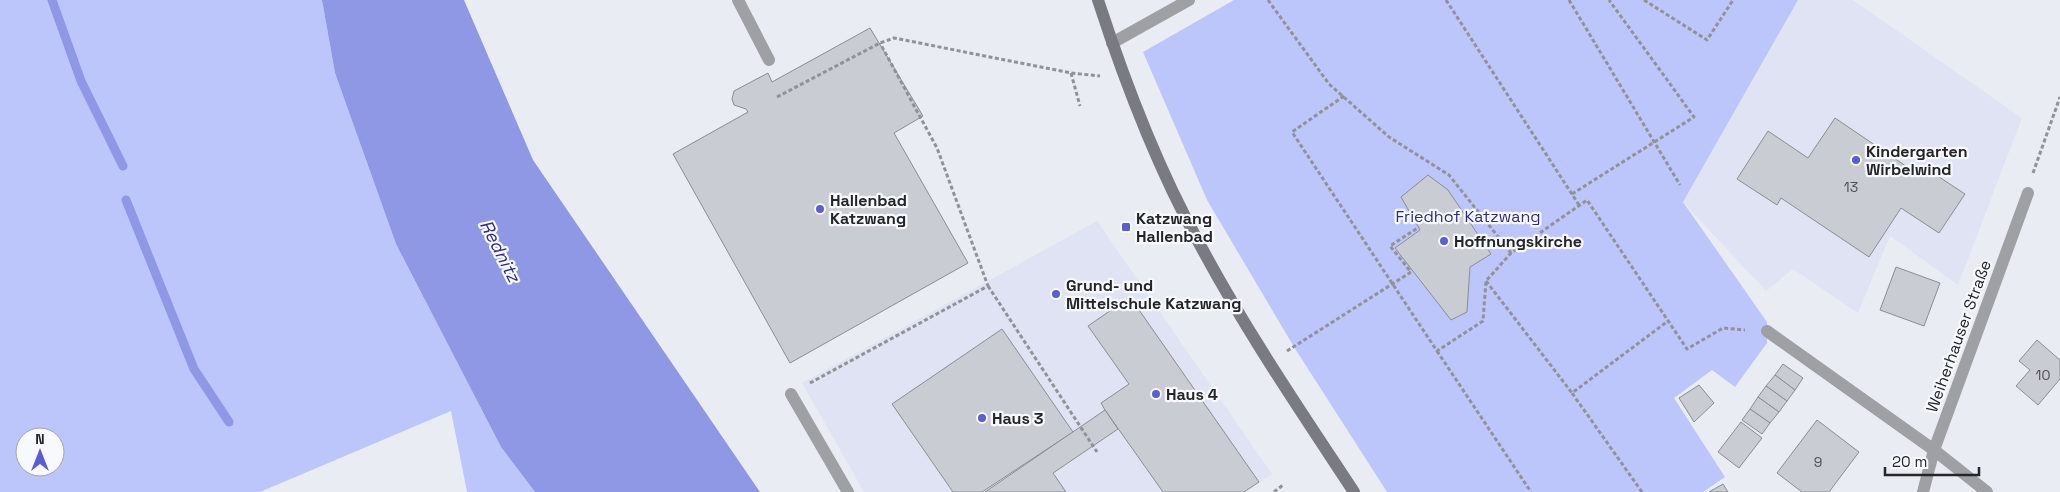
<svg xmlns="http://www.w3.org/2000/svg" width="2060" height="492" font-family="'Space Grotesk',sans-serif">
  <rect width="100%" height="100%" fill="#eaecf4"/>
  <!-- built -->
  <g fill="#e0e3f3">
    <path d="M1798,0H1853L2022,118L1958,285L1890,236L1858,313L1793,269L1766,291L1683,202Z"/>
    <path d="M1097,221L1272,474L1245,492H864L802,383Z"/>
  </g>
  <!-- green -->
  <g fill="#bdc6fb" fill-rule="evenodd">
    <path d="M0,0H322L335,73L396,244L501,447L535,492H467L451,411L260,492H0ZM25,437H55V467H25Z"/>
    <path d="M1234,0H1798L1683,202L1767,322V343L1735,387L1712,370L1674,398L1725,477L1703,492H1387L1294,347L1207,200L1143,52Z"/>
  </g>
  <!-- water -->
  <path fill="#8e98e4" d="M322,0H464L533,160L760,492H535L501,447L396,244L335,73Z"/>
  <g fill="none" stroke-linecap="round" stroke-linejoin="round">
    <!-- stream -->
    <g stroke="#8e98e4" stroke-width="9">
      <path d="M52,0L81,81L123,166"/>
      <path d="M126,200L194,369L229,422"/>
    </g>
  </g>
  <!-- building -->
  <g fill="#caccd4" stroke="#8b8d94">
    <path d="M870,28L923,116L894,133L968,263L790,363L673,154L748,112L746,109L734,105L732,99L734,91L768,73L772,82Z"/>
    <path d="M1835,118L1922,177L1927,169L1965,194L1939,233L1901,208L1869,257L1781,198L1777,205L1737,179L1768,131L1808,158Z"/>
    <path d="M1428,175L1448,190L1491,254L1470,267L1467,312L1451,320L1395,248L1420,230L1401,197Z"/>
    <path d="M1896,267L1940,283L1924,326L1880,310Z"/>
    <path d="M1130,297L1259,482L1244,492H1163L1105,410L1101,403L1129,384L1088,326Z"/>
    <path d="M1002,329L1073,432L982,492H953L892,404Z"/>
    <path d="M2037,340L2060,360V379L2038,405L2016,386L2030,370L2019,361Z"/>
    <path d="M1783,364L1803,378L1795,390L1775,375Z"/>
    <path d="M1775,375L1795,390L1787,401L1766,386Z"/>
    <path d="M1699,385L1714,403L1694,422L1679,398Z"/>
    <path d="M1766,386L1787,401L1779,412L1758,397Z"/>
    <path d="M1758,397L1779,412L1770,423L1750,409Z"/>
    <path d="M1750,409L1770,423L1762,434L1742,420Z"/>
    <path d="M1105,410L1118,429L1053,473L1066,492H985Z"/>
    <path d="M1817,420L1859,452L1829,492H1802L1777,473Z"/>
    <path d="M1741,422L1762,438L1739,468L1718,452Z"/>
    <path d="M1723,484L1728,492H1709Z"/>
  </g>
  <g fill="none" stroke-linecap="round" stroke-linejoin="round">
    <!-- path -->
    <g stroke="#919298" stroke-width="3" stroke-dasharray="4 2.5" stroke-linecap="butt">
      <path d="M1268,0L1329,84L1389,137L1449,175L1511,253L1587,200L1687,349L1723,328L1745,330"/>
      <path d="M1446,0L1579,205"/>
      <path d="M1569,0L1680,185"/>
      <path d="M1644,0L1707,40L1733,0"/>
      <path d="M1071,73L1080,106"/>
      <path d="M1344,96L1292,132L1437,351L1483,321L1486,281L1511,253"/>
      <path d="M777,97L880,43L894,38L1071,73L1100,76"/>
      <path d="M2033,173L2060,97"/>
      <path d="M1572,194L1694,117L1609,0"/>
      <path d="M1486,281L1572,393"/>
      <path d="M988,286L1097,452"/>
      <path d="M1287,351L1411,272L1390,246L1419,227"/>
      <path d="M1437,351L1531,492"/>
      <path d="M810,383L988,286L937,148L880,43"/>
      <path d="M1274,492L1283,485"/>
      <path d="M1642,492L1572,393L1668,321"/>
    </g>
    <!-- service -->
    <g stroke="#9fa0a3" stroke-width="12">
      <path d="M738,0L769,60"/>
      <path d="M1112,43L1189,0"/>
      <path d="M1767,331L1934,450"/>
      <path d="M791,394L848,492"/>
    </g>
    <!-- minor -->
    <g stroke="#9fa0a3" stroke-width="12">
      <path d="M1934,450L1987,492"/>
      <path d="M1923,492L1934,450L2028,193"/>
    </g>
    <!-- secondary -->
    <path stroke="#7a7b80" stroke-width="12" d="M1098,0C1125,83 1156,165 1198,241C1244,328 1300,410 1354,492"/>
  </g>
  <!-- markers -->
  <g fill="#5a5ed6" stroke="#f8f9fe" stroke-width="2">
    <circle cx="1856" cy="160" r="5"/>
    <circle cx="820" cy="209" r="5"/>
    <rect x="1121" y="222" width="10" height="10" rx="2.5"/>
    <circle cx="1444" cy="241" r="5"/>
    <circle cx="1056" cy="294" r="5"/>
    <circle cx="1156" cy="394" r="5"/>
    <circle cx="982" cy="418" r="5"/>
  </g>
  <g text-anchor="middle" stroke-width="4.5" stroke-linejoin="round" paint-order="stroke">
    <!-- number labels -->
    <g font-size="14" fill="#4e4f53">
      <text x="1851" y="192">13</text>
      <text x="2043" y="380">10</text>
      <text x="1818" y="467">9</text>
    </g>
    <!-- poi labels -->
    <g font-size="16" font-weight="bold" fill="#252528" stroke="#f8f9fe" text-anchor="start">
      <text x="1866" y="157">Kindergarten<tspan x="1866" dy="18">Wirbelwind</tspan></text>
      <text x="830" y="206">Hallenbad<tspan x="830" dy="18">Katzwang</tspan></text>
      <text x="1136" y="224">Katzwang<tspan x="1136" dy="18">Hallenbad</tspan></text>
      <text x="1454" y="247">Hoffnungskirche</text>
      <text x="1066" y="291">Grund- und<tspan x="1066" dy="18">Mittelschule Katzwang</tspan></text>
      <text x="1166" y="400">Haus 4</text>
      <text x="992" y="424">Haus 3</text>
    </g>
    <!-- park labels -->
    <g font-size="16" fill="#2d2b82" stroke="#f8f9fe">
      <text x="1468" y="222">Friedhof Katzwang</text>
    </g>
    <!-- street labels -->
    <g font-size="16" fill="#252528" stroke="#f8f9fe">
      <text transform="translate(1958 336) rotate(-70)" y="6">Weiherhauser Straße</text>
    </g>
    <!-- water labels -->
    <g font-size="18" font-style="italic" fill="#2f2e85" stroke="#f8f9fe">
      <text transform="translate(500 251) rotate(63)" y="6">Rednitz</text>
    </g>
  </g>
  <!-- north arrow -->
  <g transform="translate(40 452)"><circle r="24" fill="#f8f9fe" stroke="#a4a4a8"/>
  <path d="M0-4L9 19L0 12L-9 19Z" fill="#5a5ed6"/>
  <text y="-8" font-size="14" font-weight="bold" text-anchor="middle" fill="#252528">N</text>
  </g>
  <!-- scale -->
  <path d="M1885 467v8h94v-8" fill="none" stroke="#252528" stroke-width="2.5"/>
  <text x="1892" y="467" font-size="15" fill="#252528" stroke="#f8f9fe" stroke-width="4" paint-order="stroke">20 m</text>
</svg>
